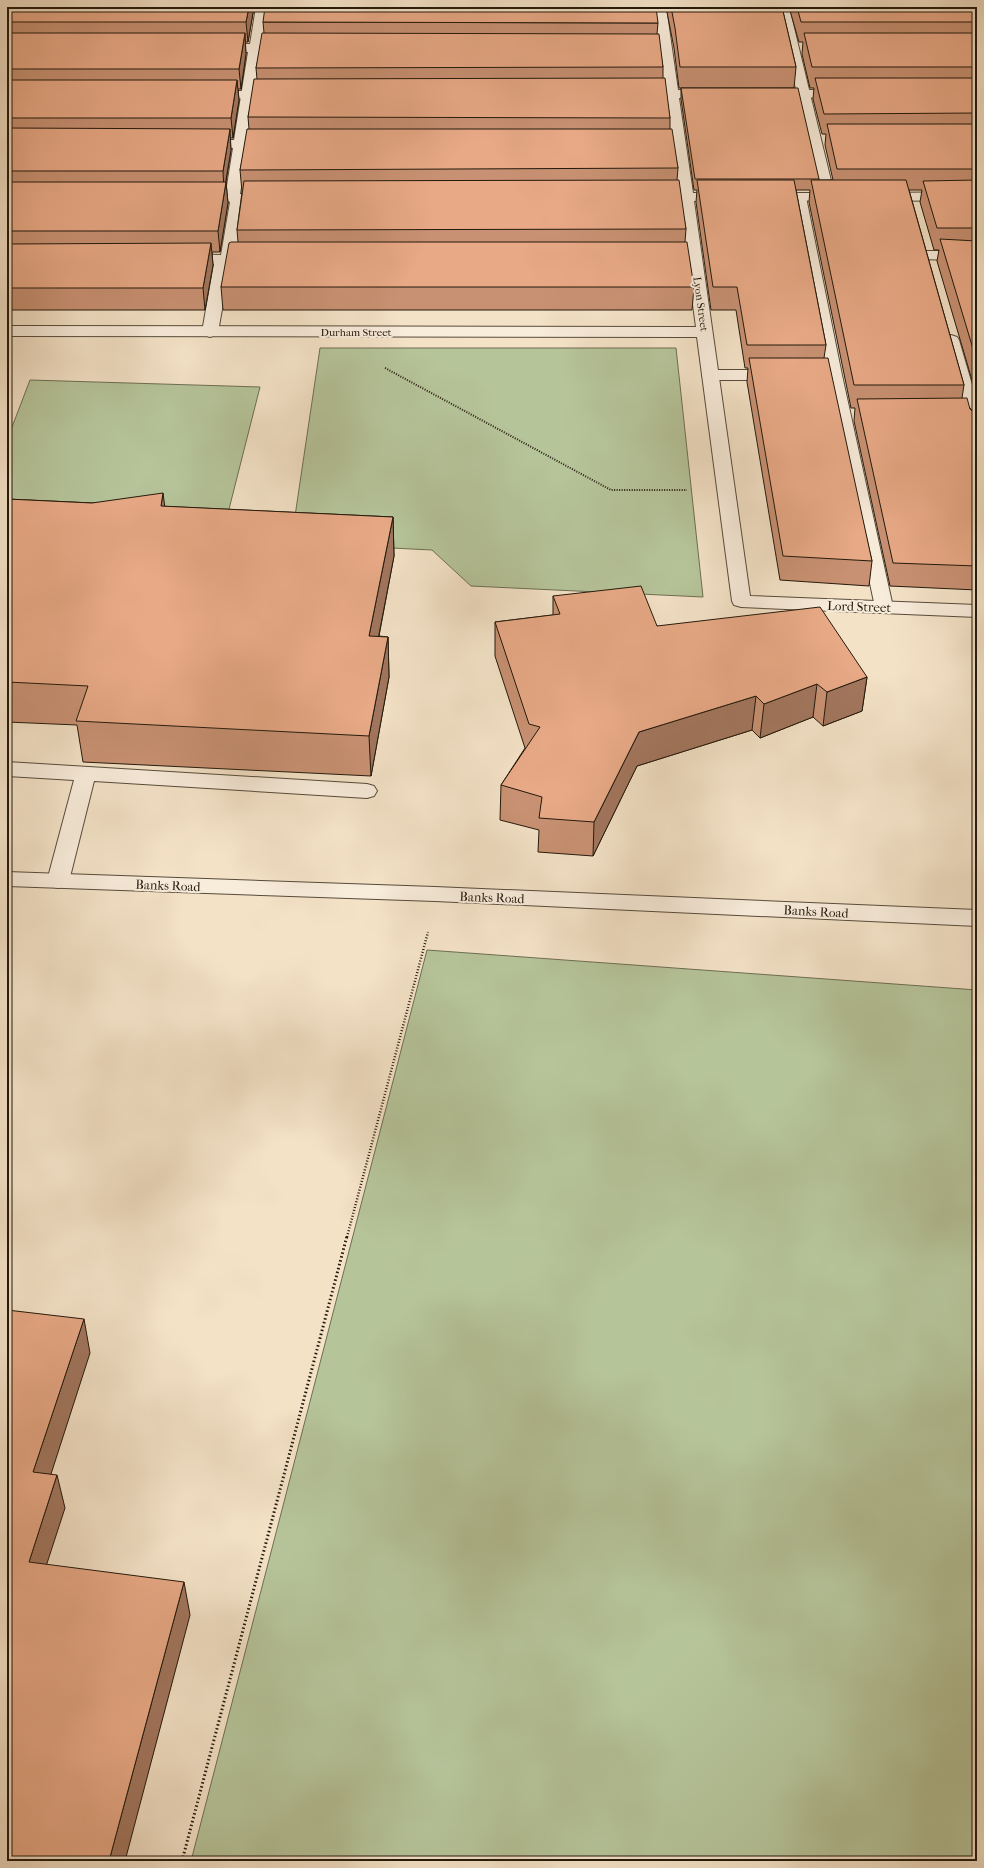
<svg xmlns="http://www.w3.org/2000/svg" width="984" height="1868" font-family="'IM FELL French Canon',serif">
  <rect width="100%" height="100%" fill="#f4e2c7"/>
  <filter id="stains"><feTurbulence type="fractalNoise" baseFrequency=".005" numOctaves="4"/><feColorMatrix values="0 0 0 0 .2 0 0 0 0 .09 0 0 0 0 .02 0 0 0 .5 -.17"/></filter>
  <radialGradient id="worn" r=".72"><stop offset=".6" stop-color="#630" stop-opacity="0"/><stop offset="1" stop-color="#630" stop-opacity=".3"/></radialGradient>
  <!-- green -->
  <g fill="#b6c49a" stroke="#6c6e53">
    <path d="M320,348H676L703,597L471,586L432,550L291,543Z"/>
    <path d="M30,380L260,387L228,513L7,509V440Z"/>
    <path d="M427,950L977,990V1861H191Z"/>
  </g>
  <g fill="none" stroke-linecap="round" stroke-linejoin="round">
    <defs>
      <g id="lane">
        <path d="M256,7H268L263,44L294,45L296,48L294,51L262,52L248,140L279,141L281,144L279,147L247,148L240,194L245,198L236,255L262,257L265,260L262,263L230,264L218,332L216,335L210,337L204,335L202,332L214,264L178,262L175,259L178,256L183,254L221,255L230,202L225,198L233,148H200L195,147L193,144L195,141L200,140H234L248,52H215L210,51L208,48L210,45L215,44H250Z"/>
        <path d="M777,7H789L835,197L833,200H823L821,197Z"/>
        <path d="M799,193L804,194L806,197L842,375L893,607L891,611L884,613L877,611L875,607L826,375L792,197L794,194Z"/>
        <path d="M927,251H977V261L922,259L919,256L922,253Z"/>
        <path d="M710,370H777L783,371L785,375L783,379L777,380H710L704,379L702,375L704,371Z"/>
        <path d="M7,762L367,784L374,786L377,791L374,796L367,798L94,781L69,881L66,886L58,888L50,886L47,881L74,780L7,776Z"/>
      </g>
      <g id="street">
        <path d="M654,7H666L678,90H712L717,91L719,94L717,97L712,98H679L693,193H726L731,194L733,197L731,200L694,201L750,596L977,605V617L741,607L734,605L732,601L697,337L7,336V326L696,327L679,201L647,200L645,197L647,194L678,193L666,98L633,97L631,94L633,91L664,90Z"/>
        <path d="M770,90H844L849,91L851,94L849,97L844,98L765,97L763,94L765,91Z"/>
        <path d="M208,91H282L287,92L289,95L287,98L282,99L203,98L201,95L203,92Z"/>
        <path d="M977,192V200L880,201L875,200L873,197L875,194L880,193Z"/>
        <path d="M766,193H840L845,194L847,197L845,200L840,201L761,200L759,197L761,194Z"/>
        <path d="M198,194H272L277,195L279,198L277,201L272,202L193,201L191,198L193,195Z"/>
        <path d="M951,335L957,337L959,340L977,402V436L971,435L968,431L943,340L945,337Z"/>
        <path d="M7,872L435,887L977,910V926L435,901L7,886Z"/>
      </g>
    </defs>
    <!-- lane casing -->
    <use href="#lane" stroke="#574b3b" stroke-width="2"/>
    <!-- street casing -->
    <use href="#street" stroke="#574b3b" stroke-width="2"/>
    <!-- path-far2 -->
    <path stroke="#23190c" stroke-width="2" stroke-dasharray="1 1.5" stroke-linecap="butt" d="M385,368L611,490H687"/>
    <!-- path-far1 -->
    <path stroke="#23190c" stroke-width="2.5" stroke-dasharray="1 2" stroke-linecap="butt" d="M347,1237L428,932"/>
    <!-- path -->
    <path stroke="#23190c" stroke-width="3" stroke-dasharray="1.5 2.5" stroke-linecap="butt" d="M182,1861L347,1236"/>
    <!-- lane -->
    <use href="#lane" fill="#f8ecdb" fill-rule="evenodd"/>
    <!-- street -->
    <use href="#street" fill="#f8ecdb" fill-rule="evenodd"/>
  </g>
  <!-- wall -->
  <g fill="#c89173" stroke="#23190c">
    <path d="M7,7H254L248,42H245L246,54L241,89H238L239,100L233,138H230L231,150L226,182L228,203L220,252H212L213,265L205,310H7Z"/>
    <path d="M666,7H782L796,67L794,88H679L674,48Z"/>
    <path d="M789,7H977V397L937,261L939,250H934L920,202L922,190H909L964,385L962,398L974,413L977,414V590L890,586L854,421L855,408H851L809,202L810,190H796L826,345L824,358L872,561L869,586L780,580L747,382L748,368H745L736,310H711L696,202L697,190H694L681,99V88L819,179V180H833L825,145L826,134H822L813,99L814,88H810L802,54L803,42H799Z"/>
    <path d="M263,22L658,23L657,34L663,67V78L670,118V129L678,168L677,180L686,229L685,242L694,287L692,310H223L221,287L238,242L237,230L242,192L240,170L249,129L248,117L257,79L256,68L264,33Z"/>
    <path d="M7,499L393,517L394,556L379,636L388,637L389,677L371,776L83,762L77,725L7,722Z"/>
    <path d="M553,596L657,626L867,677L862,711L823,726L813,717L760,738L752,730L637,766L593,856L538,852L539,830L500,820L501,785L525,748L495,656V622L553,615Z"/>
  </g>
  <!-- shaded-wall -->
  <g fill="#a2765e" stroke="#23190c">
    <path d="M249,7H254L248,42L246,22Z"/>
    <path d="M245,33L246,54L241,89L239,69Z"/>
    <path d="M237,80L239,100L233,138L231,118Z"/>
    <path d="M230,129L231,150L224,192L223,171Z"/>
    <path d="M226,182L228,203L220,252L218,231Z"/>
    <path d="M211,243L213,265L205,310L203,288Z"/>
    <path d="M163,493L168,532L161,506Z"/>
    <path d="M393,517L394,556L371,676L369,636Z"/>
    <path d="M388,637L389,677L371,776L369,736Z"/>
    <path d="M867,677L862,711L823,726L827,692Z"/>
    <path d="M817,684L813,717L760,738L764,704Z"/>
    <path d="M756,696L752,730L637,766L593,856L594,822L639,732Z"/>
    <path d="M84,1319L90,1353L41,1505L33,1472Z"/>
    <path d="M57,1475L65,1508L37,1594L29,1562Z"/>
    <path d="M184,1582L190,1615L125,1861H109Z"/>
  </g>
  <!-- building -->
  <g fill="#e8a986" stroke="#23190c">
    <path d="M7,7H249L246,22H7Z"/>
    <path d="M265,7H656L658,23L263,22Z"/>
    <path d="M671,7H782L796,67H680L675,28Z"/>
    <path d="M797,7H977V22H801Z"/>
    <path d="M7,33H245L239,69H7Z"/>
    <path d="M262,33L659,34L663,67L256,68Z"/>
    <path d="M804,33H977V67H812Z"/>
    <path d="M665,78L670,118L248,117L254,79Z"/>
    <path d="M815,78H977V113L824,114Z"/>
    <path d="M7,80H237L231,118H7Z"/>
    <path d="M681,88H798L819,179H695Z"/>
    <path d="M827,124H977V169H837Z"/>
    <path d="M7,128L230,129L223,171H7Z"/>
    <path d="M247,129H672L678,168L240,170Z"/>
    <path d="M679,180L686,229L237,230L244,181Z"/>
    <path d="M697,180H794L826,345H747L737,287H713Z"/>
    <path d="M811,180H906L964,385H854Z"/>
    <path d="M977,180V228H937L923,181Z"/>
    <path d="M7,182H226L218,231H7Z"/>
    <path d="M940,239L977,241V362Z"/>
    <path d="M231,242H687L694,287H221L229,243Z"/>
    <path d="M211,243L203,288H7V244Z"/>
    <path d="M749,358H828L872,561L783,556Z"/>
    <path d="M967,398L970,409L974,413L977,414V566L893,563L857,399Z"/>
    <path d="M163,493L161,506L393,517L369,636L388,637L369,736L76,721L88,686L7,682V499L92,503Z"/>
    <path d="M641,586L657,626L820,607L867,677L827,692L817,684L764,704L756,696L639,732L594,822L539,818L542,797L501,785L540,727L529,724L495,622L560,614L553,596Z"/>
    <path d="M7,1310L84,1319L33,1472L57,1475L29,1562L184,1582L109,1861H7Z"/>
  </g>
  <g text-anchor="middle" stroke-width="4" stroke-linejoin="round" paint-order="stroke">
    <!-- far-street labels -->
    <g font-size="11" fill="#23190c" stroke="#f8ecdb">
      <text transform="translate(701 304) rotate(82)" y="4">Lyon Street</text>
      <text x="356" y="336">Durham Street</text>
    </g>
    <!-- street labels -->
    <g font-size="13" fill="#23190c" stroke="#f8ecdb">
      <text transform="translate(859 606) rotate(2)" y="5">Lord Street</text>
      <text transform="translate(168 885) rotate(2)" y="5">Banks Road</text>
      <text transform="translate(492 897) rotate(2)" y="5">Banks Road</text>
      <text transform="translate(816 911) rotate(3)" y="5">Banks Road</text>
    </g>
  </g>
  <!-- margin -->
  <rect width="984" height="1868" fill="none" stroke="#f4e2c7" stroke-width="24"/>
  <rect x="8" y="8" width="968" height="1852" fill="none" stroke="#23190c" stroke-width="2"/>
  <rect x="12" y="12" width="960" height="1844" fill="none" stroke="#23190c"/>
  <rect width="100%" height="100%" filter="url(#stains)"/>
  <rect width="100%" height="100%" fill="url(#worn)"/>
</svg>
